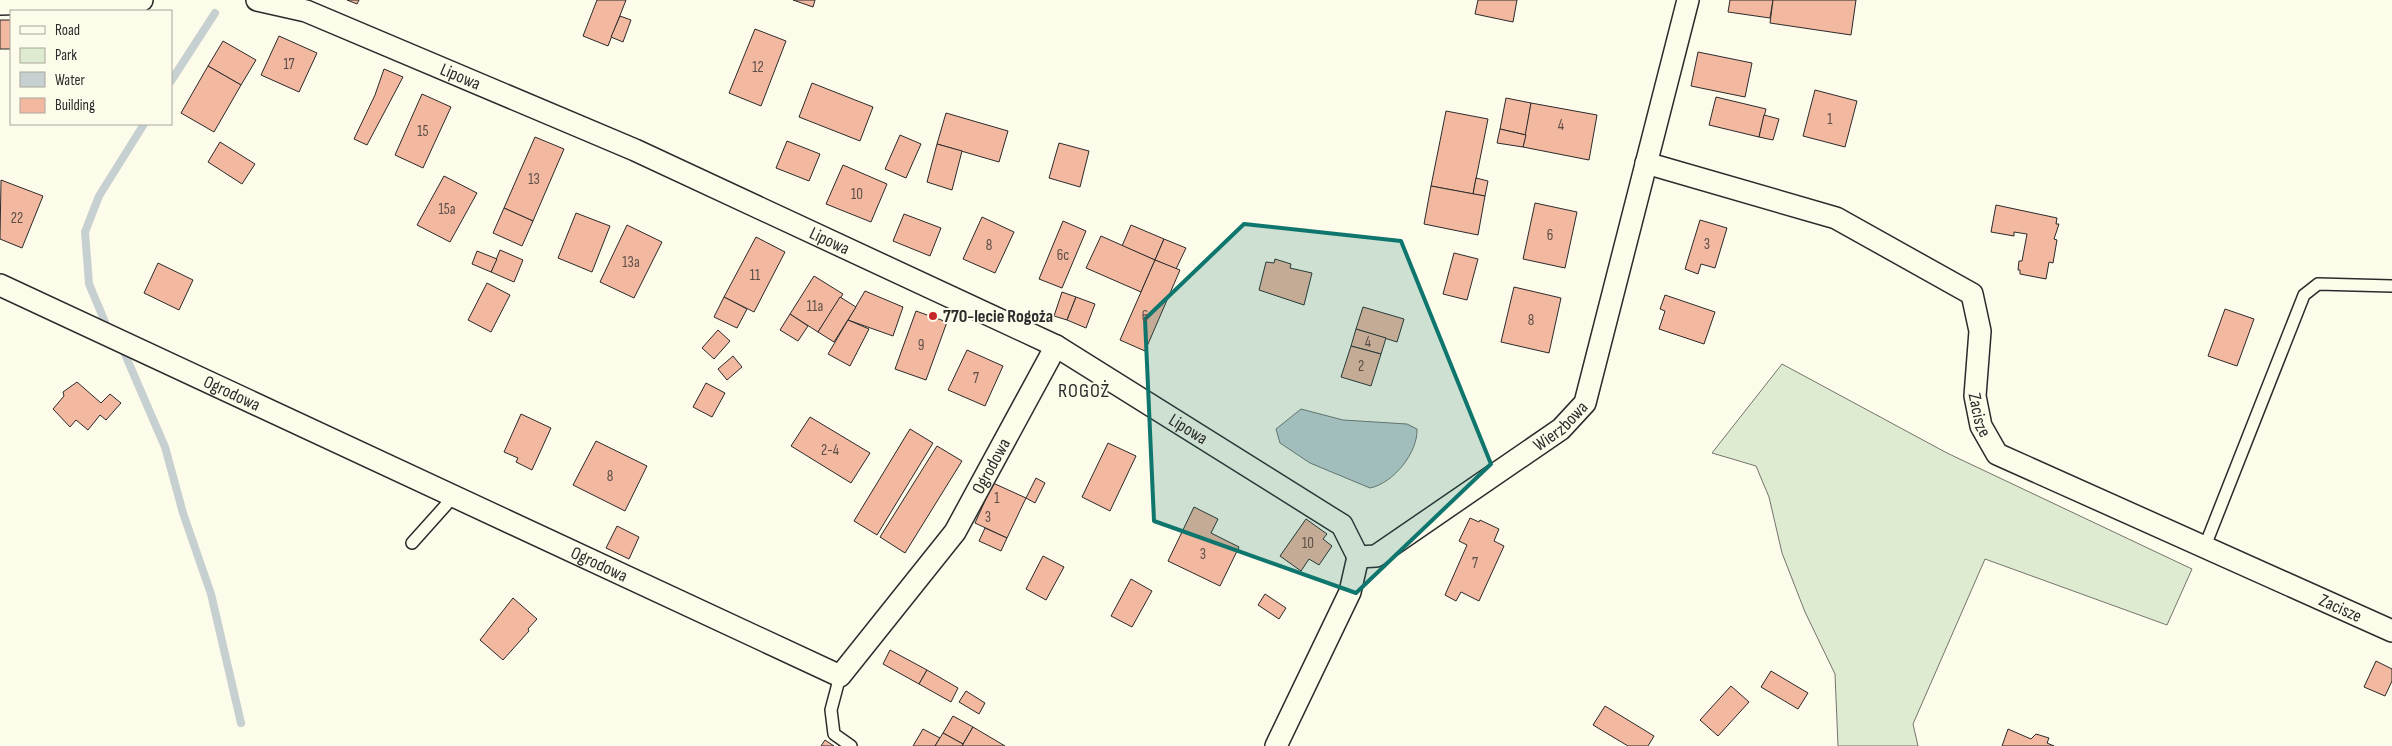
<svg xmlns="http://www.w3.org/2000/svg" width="2392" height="746" font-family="'Sofia Sans Condensed',sans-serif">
  <rect width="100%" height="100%" fill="#fdfbea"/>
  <!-- green -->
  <path fill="#deebd1" stroke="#74746e" d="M1782,364L1947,453L2192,569L2167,625L1985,559L1913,724L1918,746H1838L1835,674L1805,612L1782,553L1769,497L1756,466L1712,453Z"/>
  <!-- water -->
  <path fill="#c7d0d0" stroke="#74746e" d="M1301,409L1343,420L1407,424L1417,429C1418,452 1394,483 1370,488L1310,463L1280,443L1276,429Z"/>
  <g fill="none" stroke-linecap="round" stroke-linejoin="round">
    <!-- stream -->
    <g stroke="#c7d0d0" stroke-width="8">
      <path d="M171,81L215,13"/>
      <path d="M105,322L89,284L85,232L99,196L144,124"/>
      <path d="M124,352L165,447L183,513L211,594L241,723"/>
    </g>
  </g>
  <!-- building -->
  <g fill="#f2b8a0" stroke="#2b2b2b">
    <path d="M347,0H359L357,4Z"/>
    <path d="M597,0H626L608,46L583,36Z"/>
    <path d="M793,0H815L813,7Z"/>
    <path d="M1478,0H1517L1513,22L1475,14Z"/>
    <path d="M1730,0H1773L1770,18L1728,12Z"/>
    <path d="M1773,0H1856L1851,35L1770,23Z"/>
    <path d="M620,16L631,20L623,42L611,37Z"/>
    <rect x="0" y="20" width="11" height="29"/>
    <path d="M755,29L786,41L761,106L729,93Z"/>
    <path d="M279,36L317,53L299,92L261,75Z"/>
    <path d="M223,41L256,60L241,85L208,66Z"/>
    <path d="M1698,52L1752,63L1745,97L1691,86Z"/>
    <path d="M208,66L241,85L214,132L181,113Z"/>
    <path d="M384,69L403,77L367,145L354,139L375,95Z"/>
    <path d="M812,83L873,107L860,141L799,117Z"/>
    <path d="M1815,90L1857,101L1845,147L1803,136Z"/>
    <path d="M422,94L451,107L423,168L395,155Z"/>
    <path d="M1716,97L1766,109L1759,137L1709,125Z"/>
    <path d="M1506,98L1531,103L1526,135L1500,129Z"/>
    <path d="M1531,103L1597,115L1589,160L1523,147Z"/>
    <path d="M1446,111L1488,119L1473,194L1431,186Z"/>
    <path d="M946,113L1008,131L999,162L937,144Z"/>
    <path d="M1764,115L1779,119L1773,140L1759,137Z"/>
    <path d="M1500,129L1526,135L1523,147L1497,143Z"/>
    <path d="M900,135L921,144L906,178L885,169Z"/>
    <path d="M535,137L564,149L533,221L504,208Z"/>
    <path d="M787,141L820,154L809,181L776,168Z"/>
    <path d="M220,142L255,164L242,184L208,162Z"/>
    <path d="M1059,143L1089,151L1080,187L1049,178Z"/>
    <path d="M937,144L962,151L952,190L927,182Z"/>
    <path d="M843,165L887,184L871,222L826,204Z"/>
    <path d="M444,176L477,193L450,242L417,225Z"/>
    <path d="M1476,178L1488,181L1485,196L1473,194Z"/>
    <path d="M1,180L43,196L22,248L0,239Z"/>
    <path d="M1431,186L1485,196L1478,235L1424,224Z"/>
    <path d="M1535,203L1577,212L1565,268L1523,259Z"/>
    <path d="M1996,205L2057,218L2056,224H2059L2054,239L2057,240L2053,263L2049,262L2046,279L2020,274V270H2018L2019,261H2022L2027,234L2014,232V236L1991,232Z"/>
    <path d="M504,208L533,221L522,246L493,233Z"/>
    <path d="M576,213L610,226L592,272L558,258Z"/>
    <path d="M904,214L941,228L930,256L893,241Z"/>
    <path d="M982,217L1014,232L995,273L963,259Z"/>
    <path d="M1700,220L1727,228L1715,268L1701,264L1698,274L1685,269Z"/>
    <path d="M1063,221L1086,231L1062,288L1039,279Z"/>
    <path d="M627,225L662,242L634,298L600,282Z"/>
    <path d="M1131,225L1164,239L1155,260L1122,246Z"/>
    <path d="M1101,236L1155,260L1141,292L1086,268Z"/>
    <path d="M756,237L785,252L754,312L724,297Z"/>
    <path d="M1164,239L1186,248L1176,269L1155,260Z"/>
    <path d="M500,250L523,260L514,282L491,272Z"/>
    <path d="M477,251L497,259L491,272L472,264Z"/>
    <path d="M1454,253L1478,259L1467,300L1443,294Z"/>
    <path d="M1275,259L1291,264L1290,268L1312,273L1304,305L1259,290L1266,262L1274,263Z"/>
    <path d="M1155,260L1180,270L1145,351L1120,340Z"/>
    <path d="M158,263L193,280L179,310L144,293Z"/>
    <path d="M814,276L843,294L818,332L790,314Z"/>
    <path d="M487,283L510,295L491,332L468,320Z"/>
    <path d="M1514,287L1561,298L1549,353L1501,342Z"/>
    <path d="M865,291L903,307L893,336L848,320Z"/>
    <path d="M1062,292L1076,297L1067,320L1054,316Z"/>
    <path d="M1665,295L1715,312L1704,344L1659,329L1665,311L1660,309Z"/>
    <path d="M724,297L747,309L737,328L714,317Z"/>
    <path d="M840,297L856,307L834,342L818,332Z"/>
    <path d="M1076,297L1095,304L1086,328L1067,320Z"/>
    <path d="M1363,307L1404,319L1397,342L1356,329Z"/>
    <path d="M2225,309L2254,319L2237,366L2208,356Z"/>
    <path d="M916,311L947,322L926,380L895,369Z"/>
    <path d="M790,314L808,326L798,341L780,330Z"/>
    <path d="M848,320L869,329L850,366L828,354Z"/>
    <path d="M1356,329L1386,338L1381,354L1351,346Z"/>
    <path d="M718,330L730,341L714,359L702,348Z"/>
    <path d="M1351,346L1381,354L1371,386L1341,377Z"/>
    <path d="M967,350L1003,366L985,406L948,390Z"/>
    <path d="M733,356L742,367L727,380L718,369Z"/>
    <path d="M77,382L101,403L110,394L121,403L106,420L100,415L88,430L76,420L70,427L53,409L64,396L63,392Z"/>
    <path d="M706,383L725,393L712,417L693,407Z"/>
    <path d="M521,414L551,428L532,470L516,462L518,458L504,452Z"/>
    <path d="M810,417L870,453L851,483L791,446Z"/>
    <path d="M910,429L933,443L877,535L854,521Z"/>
    <path d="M596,441L647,466L625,511L573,485Z"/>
    <path d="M1108,443L1136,456L1110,511L1082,497Z"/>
    <path d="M937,446L962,461L905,553L880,537Z"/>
    <path d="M1036,478L1045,483L1035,503L1026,498Z"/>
    <path d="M993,483L1026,498L1007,538L975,523Z"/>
    <path d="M1194,507L1218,519L1211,533L1239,547L1220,586L1168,561Z"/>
    <path d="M1470,518L1479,522L1480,520L1499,529L1494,541L1504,546L1479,601L1461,592L1456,601L1445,595L1467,545L1459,541Z"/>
    <path d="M1306,519L1327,534L1323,539L1332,546L1319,565L1309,559L1301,571L1280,556Z"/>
    <path d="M617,526L639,537L629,559L606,548Z"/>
    <path d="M985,528L1007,538L1001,551L979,541Z"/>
    <path d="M1043,556L1064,567L1046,600L1026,589Z"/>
    <path d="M1131,579L1152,591L1132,627L1111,616Z"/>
    <path d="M1265,594L1286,608L1279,619L1258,605Z"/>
    <path d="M513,598L537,619L528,629L529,631L503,660L480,640Z"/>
    <path d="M890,650L927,670L919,684L883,664Z"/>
    <path d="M2376,661L2392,669V681L2385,696L2364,687Z"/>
    <path d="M927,670L958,688L951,702L919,684Z"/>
    <path d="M1771,671L1808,693L1798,709L1761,687Z"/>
    <path d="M1731,686L1749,702L1718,736L1700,720Z"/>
    <path d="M966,691L985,703L979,714L959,702Z"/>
    <path d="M1605,706L1654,736L1648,746H1628L1593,725Z"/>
    <path d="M953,716L973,727L963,744L943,733Z"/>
    <path d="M973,727L1005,746H962Z"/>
    <path d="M923,729L940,738L935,746H913Z"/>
    <path d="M2008,729L2031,739L2036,734L2049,738L2047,743L2054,746H2002Z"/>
    <path d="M943,733L963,744L962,746H935Z"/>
    <path d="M825,740L834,746H821Z"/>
  </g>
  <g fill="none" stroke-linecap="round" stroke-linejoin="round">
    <defs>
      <g id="service">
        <path d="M412,543L455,495"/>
        <path d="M2205,546L2304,295L2318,284L2392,286"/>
        <path d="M840,676L831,710L834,734L851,746"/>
      </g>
      <g id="minor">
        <path id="s1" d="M257,0L306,11L635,150L1056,346L1342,525L1358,557"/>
        <path d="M0,4L142,0"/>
        <path id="s2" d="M1646,163L1836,218L1972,294L1980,331L1975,396L1981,426L1997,454L2392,631"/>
        <path id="s3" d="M0,285L840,676L955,532L1056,346"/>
        <path id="s4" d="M1358,557L1376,556L1561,429L1585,403L1688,0"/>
        <path d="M1276,746L1350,592L1358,557"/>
      </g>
    </defs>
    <!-- service casing -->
    <use href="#service" stroke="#2b2b2b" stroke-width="14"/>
    <!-- minor casing -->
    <use href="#minor" stroke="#2b2b2b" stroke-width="24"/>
    <!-- service -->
    <use href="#service" stroke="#fdfbea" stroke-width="11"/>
    <!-- minor -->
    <use href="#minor" stroke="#fdfbea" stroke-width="21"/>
  </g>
  <!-- marked area -->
  <path fill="#0f766e" fill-opacity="0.2" stroke="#0f766e" stroke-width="4" stroke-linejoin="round" d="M1244,224L1401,241L1491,464L1356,593L1154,521L1145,319Z"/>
  <!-- markers -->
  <circle fill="#c62828" stroke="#fdfbea" stroke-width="2" cx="933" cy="316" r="5"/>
  <g text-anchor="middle" stroke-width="4" stroke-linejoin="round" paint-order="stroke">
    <!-- number labels -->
    <g font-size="15" fill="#5d4e48">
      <text x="289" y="69">17</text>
      <text x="758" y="72">12</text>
      <text x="1830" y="124">1</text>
      <text x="1561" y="130">4</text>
      <text x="423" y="136">15</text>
      <text x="534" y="184">13</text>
      <text x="857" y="199">10</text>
      <text x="447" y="214">15a</text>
      <text x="17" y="223">22</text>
      <text x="1550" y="240">6</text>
      <text x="1707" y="249">3</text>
      <text x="989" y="250">8</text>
      <text x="1063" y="260">6c</text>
      <text x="631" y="267">13a</text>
      <text x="755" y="280">11</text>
      <text x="815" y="311">11a</text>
      <text x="1145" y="321">6</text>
      <text x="1531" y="325">8</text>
      <text x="1368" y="347">4</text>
      <text x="921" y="350">9</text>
      <text x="1361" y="371">2</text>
      <text x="976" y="383">7</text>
      <text x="830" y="455">2-4</text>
      <text x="610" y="481">8</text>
      <text x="997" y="503">1</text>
      <text x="988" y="522">3</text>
      <text x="1308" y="548">10</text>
      <text x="1203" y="559">3</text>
      <text x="1475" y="568">7</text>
    </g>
    <!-- street labels -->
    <g font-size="18" fill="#2b2b2b" stroke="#fdfbea">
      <text dy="6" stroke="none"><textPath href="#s1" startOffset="218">Lipowa</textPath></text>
      <text dy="6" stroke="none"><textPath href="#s1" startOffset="622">Lipowa</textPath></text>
      <text dy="6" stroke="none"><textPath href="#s3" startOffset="256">Ogrodowa</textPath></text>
      <text dy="6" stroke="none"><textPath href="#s2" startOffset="476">Zacisze</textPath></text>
      <text dy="6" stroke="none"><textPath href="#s4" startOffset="244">Wierzbowa</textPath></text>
      <text dy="6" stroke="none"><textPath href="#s1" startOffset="1028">Lipowa</textPath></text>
      <text dy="6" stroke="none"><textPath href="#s3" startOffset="1186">Ogrodowa</textPath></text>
      <text dy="6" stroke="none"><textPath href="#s3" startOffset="661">Ogrodowa</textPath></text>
      <text dy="6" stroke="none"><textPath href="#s2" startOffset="896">Zacisze</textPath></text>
    </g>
    <!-- poi labels -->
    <g font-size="18" font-weight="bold" fill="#2b2b2b" stroke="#fdfbea" text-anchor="start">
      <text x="943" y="322">770-lecie Rogoża</text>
    </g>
    <!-- quarter labels -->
    <g font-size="20" letter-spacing="1" fill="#2b2b2b" stroke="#fdfbea">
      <text x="1084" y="397">ROGOŻ</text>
    </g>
  </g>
  <!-- legend -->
  <rect x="10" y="10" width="162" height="115" fill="#fdfbea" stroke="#a9a89e"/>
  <rect x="20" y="26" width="25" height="8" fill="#fdfbea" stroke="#a9a89e"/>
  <text x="55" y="35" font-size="15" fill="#2b2b2b">Road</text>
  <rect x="20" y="48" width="25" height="15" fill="#deebd1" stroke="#a9a89e"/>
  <text x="55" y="60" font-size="15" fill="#2b2b2b">Park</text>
  <rect x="20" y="72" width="25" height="15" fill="#c7d0d0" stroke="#a9a89e"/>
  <text x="55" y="85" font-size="15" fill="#2b2b2b">Water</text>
  <rect x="20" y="98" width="25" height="15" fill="#f2b8a0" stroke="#a9a89e"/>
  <text x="55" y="110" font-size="15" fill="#2b2b2b">Building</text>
</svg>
